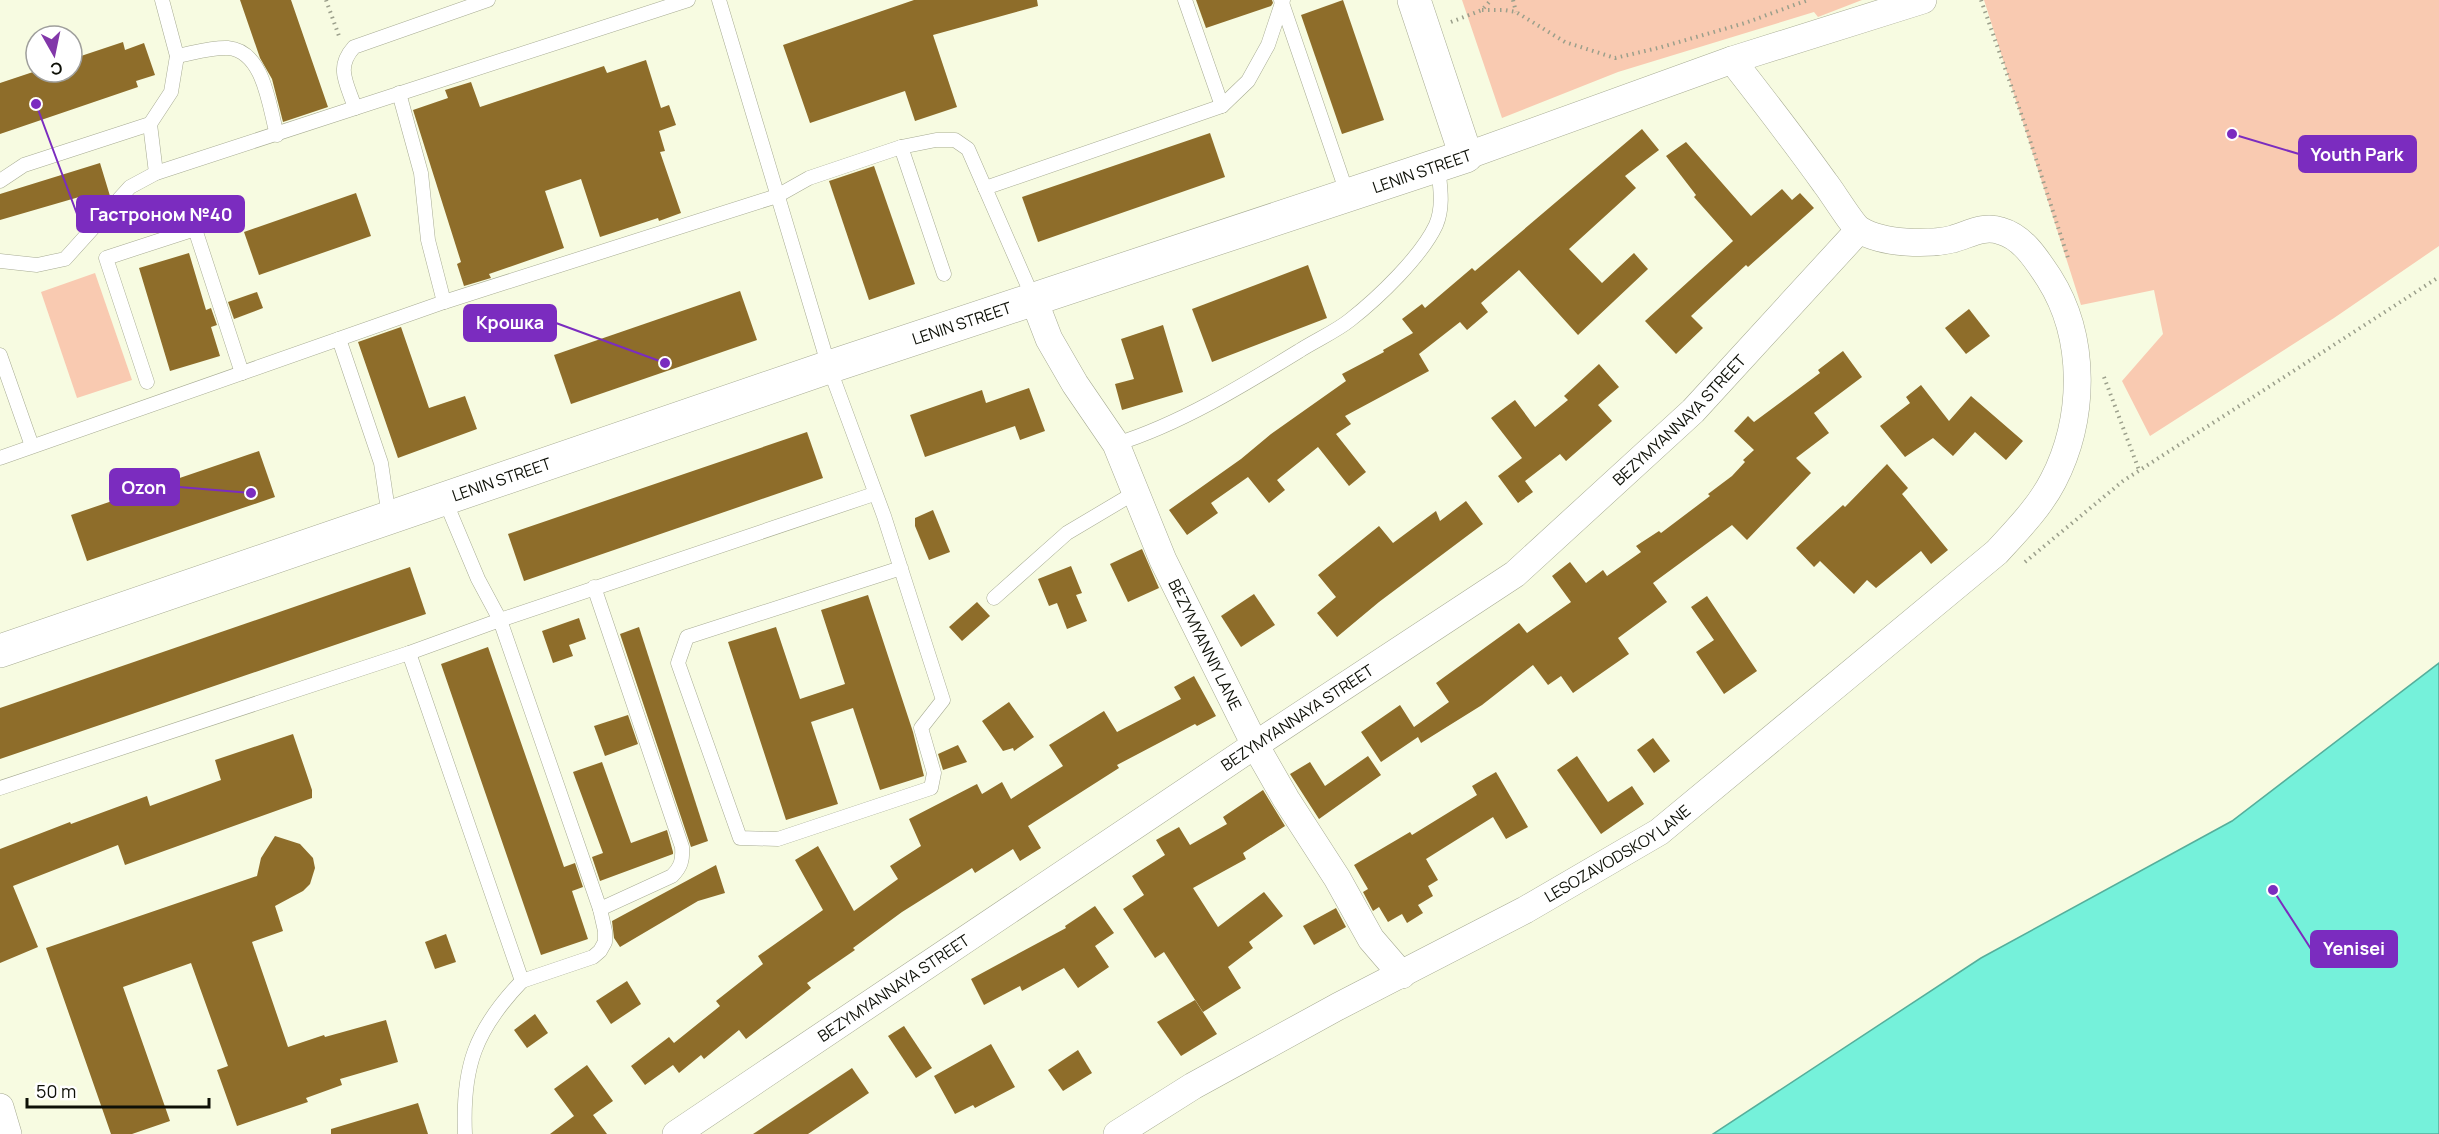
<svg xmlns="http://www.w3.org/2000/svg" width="2439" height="1134" font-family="Manrope,sans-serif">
  <rect width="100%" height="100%" fill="#f7fbe1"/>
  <!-- green -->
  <g fill="#f9cab1">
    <path d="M1462,0H1862L1818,17L1814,12L1618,72L1502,118Z"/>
    <path d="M1984,0H2439V246L2334,318L2150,436L2122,381L2163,334L2154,290L2081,305Z"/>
    <path d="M95,273L132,380L77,398L41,292Z"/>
  </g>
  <!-- water -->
  <path fill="#75f1da" stroke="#56ae9b" stroke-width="1.5" d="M2439,663V1134H1713L1981,958L2232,821Z"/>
  <!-- building -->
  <g fill="#8e6d2a">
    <path d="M240,0H291L328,107L283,122L272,79L260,58Z"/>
    <path d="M914,0H1037L1038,6L933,35L957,107L915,121L905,91L810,123L783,45Z"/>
    <path d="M1196,0H1272L1273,3L1271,6L1206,28Z"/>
    <path d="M1343,0L1384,120L1342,134L1301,15Z"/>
    <path d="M123,42L125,50L144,43L155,75L136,81L138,87L0,134V83L36,71L72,72V59Z"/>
    <path d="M646,60L661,108L669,105L676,125L659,131L665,151L660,152L681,213L659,221L658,218L600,237L581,179L545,191L564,248L489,274L491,278L464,286L457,264L461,262L413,110L448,98L445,90L471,82L480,107L604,66L607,73Z"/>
    <path d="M1642,129L1659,150L1625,176L1636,188L1569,249L1602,283L1634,253L1648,269L1578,335L1519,270L1481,303L1488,312L1467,330L1460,322L1419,354L1429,371L1345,416L1351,424L1336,434L1366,472L1349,486L1318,447L1277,480L1285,490L1269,503L1248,477L1211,503L1218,513L1187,535L1169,510L1241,459L1271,434L1346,381L1342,374L1384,352L1383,350L1413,333L1402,319L1422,304L1425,308L1472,268L1475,271Z"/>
    <path d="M1210,133L1225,177L1038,242L1022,197Z"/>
    <path d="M1686,142L1751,216L1782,189L1792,200L1800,193L1814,208L1748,267L1746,265L1691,316L1703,328L1676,354L1645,321L1733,241L1694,197L1696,195L1666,156Z"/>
    <path d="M100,163L110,196L108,198L88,204L86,195L0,220V194Z"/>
    <path d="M874,166L915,284L869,300L829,181Z"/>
    <path d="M356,193L371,236L259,275L244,232Z"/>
    <path d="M189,253L206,310L211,308L217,325L211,327L220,356L170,371L139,268Z"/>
    <path d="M1308,265L1327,318L1212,362L1192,309Z"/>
    <path d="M740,291L757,340L571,404L554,355Z"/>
    <path d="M257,292L263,308L234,319L228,302Z"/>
    <path d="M1969,309L1990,336L1966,354L1945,328Z"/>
    <path d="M1163,325L1183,392L1122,410L1115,384L1134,379L1121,339Z"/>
    <path d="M401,327L429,408L465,396L477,429L398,458L358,342Z"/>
    <path d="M1843,351L1862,377L1814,413L1829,433L1796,458L1811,473L1747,540L1732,525L1653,583L1667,602L1618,638L1629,654L1573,693L1561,676L1548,685L1533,665L1482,705L1421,743L1418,737L1381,762L1361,732L1400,705L1414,727L1449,702L1436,683L1519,623L1527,633L1571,602L1552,576L1570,562L1586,583L1603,570L1607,576L1641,552L1636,546L1659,531L1661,533L1710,496L1708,494L1732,476L1745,462L1743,460L1754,450L1734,431L1748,416L1754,422L1820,373L1818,370Z"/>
    <path d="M1599,364L1619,387L1598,405L1612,421L1566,461L1560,454L1525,481L1533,492L1518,503L1498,476L1522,458L1491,418L1515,400L1535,427L1568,400L1564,396Z"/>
    <path d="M1921,385L1949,421L1971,396L2023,441L2006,460L1975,432L1953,456L1933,438L1905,457L1880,426L1910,403L1906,397Z"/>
    <path d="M1029,388L1045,431L1020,440L1015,426L925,457L910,415L982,390L986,403Z"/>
    <path d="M807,432L823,478L524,581L508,534Z"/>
    <path d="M259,451L275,497L87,561L71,515Z"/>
    <path d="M1887,464L1908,488L1902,494L1948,550L1931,564L1921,551L1876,588L1867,580L1854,594L1820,561L1814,567L1796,548L1843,505L1845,507Z"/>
    <path d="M1466,501L1483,524L1379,602L1337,637L1317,613L1336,597L1318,575L1379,526L1393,543L1436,511L1440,521Z"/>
    <path d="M933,510L950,552L929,560L915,526V518Z"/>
    <path d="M1142,549L1159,588L1128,602L1110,564Z"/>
    <path d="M1071,566L1082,593L1076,595L1087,621L1067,629L1057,603L1049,606L1038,579Z"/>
    <path d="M410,567L426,614L0,759V708Z"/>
    <path d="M1254,594L1275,625L1241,647L1221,616Z"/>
    <path d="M868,595L913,732L924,776L880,790L853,708L811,722L838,804L786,820L728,642L776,627L800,699L845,684L821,610Z"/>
    <path d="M1707,596L1757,671L1724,694L1696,652L1714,640L1691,607Z"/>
    <path d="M977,602L990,616L962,641L949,627Z"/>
    <path d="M579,618L586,639L569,645L573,656L553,663L542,631Z"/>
    <path d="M639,627L708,841L691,847L620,634Z"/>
    <path d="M488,647L564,867L575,863L583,887L572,891L588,939L541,955L441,664Z"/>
    <path d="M1194,676L1216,716L1197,726L1195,724L1117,765L1119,768L1028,826L1041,848L1020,861L1013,849L975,873L972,868L902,912L853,948L855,950L807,983L811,988L746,1039L739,1030L704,1059L701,1055L679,1073L673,1065L645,1085L631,1066L669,1037L674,1043L720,1006L716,1001L763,964L758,956L823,910L795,860L818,846L854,911L898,879L890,866L921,846L909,819L977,784L982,794L1002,782L1011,799L1063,766L1049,745L1104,711L1117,732L1181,699L1174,687Z"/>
    <path d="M1009,702L1034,737L1014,751L1013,748L1003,751L982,721Z"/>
    <path d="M628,715L638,744L605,756L594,726Z"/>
    <path d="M293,734L312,790V798L125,865L118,845L13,886L38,947L0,963V849L70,822L71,824L147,796L150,806L221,780L215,760Z"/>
    <path d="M1653,738L1670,761L1654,773L1637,750Z"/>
    <path d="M958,745L967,762L943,770L938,754Z"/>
    <path d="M1368,756L1381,775L1319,819L1290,774L1310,762L1325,786Z"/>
    <path d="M1577,756L1608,802L1632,786L1644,804L1601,834L1557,770Z"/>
    <path d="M602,762L631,843L667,830L673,852V854L600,881L592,857L603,853L573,772Z"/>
    <path d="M1496,772L1528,827L1506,839L1493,817L1426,859L1438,880L1428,886L1433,896L1418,905L1423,913L1407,923L1402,914L1388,922L1379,907L1373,911L1363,892L1368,889L1354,865L1410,832L1412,835L1477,795L1472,786Z"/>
    <path d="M1263,790L1285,826L1243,853L1246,859L1193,888L1218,927L1264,892L1283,916L1249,942L1253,948L1228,967L1241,988L1203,1012L1164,952L1155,958L1123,909L1144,895L1132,876L1165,855L1156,840L1179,827L1190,845L1227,824L1223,817Z"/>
    <path d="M275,836L300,844L313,858L315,868L310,884L303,891L275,906L283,931L252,942L288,1047L324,1035L325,1037L386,1020L398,1062L340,1079L342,1085L306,1098L308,1102L237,1126L217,1070L228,1066L191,963L123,987L170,1121L132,1134H111L46,948L257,876L261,858Z"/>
    <path d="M716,865L725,893L698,901L620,947L614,938L612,921Z"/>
    <path d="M1095,906L1114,933L1095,946L1109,967L1078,988L1064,968L1022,991L1020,986L984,1005L971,979L1066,928L1065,926Z"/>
    <path d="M1336,908L1346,927L1314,945L1303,926Z"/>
    <path d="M446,934L456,962L435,969L425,942Z"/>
    <path d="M627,981L641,1004L611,1024L596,1001Z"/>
    <path d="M1195,1000L1217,1034L1181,1056L1157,1022Z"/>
    <path d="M535,1014L548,1033L527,1048L514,1030Z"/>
    <path d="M904,1026L932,1068L916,1078L888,1036Z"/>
    <path d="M991,1044L1015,1087L975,1108L973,1105L955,1114L934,1076Z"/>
    <path d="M1078,1050L1092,1073L1063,1091L1048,1070Z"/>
    <path d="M587,1065L613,1101L593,1115L607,1134H550L574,1116L554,1089Z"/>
    <path d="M852,1068L869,1093L808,1134H753Z"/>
    <path d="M418,1103L428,1134H331V1129Z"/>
  </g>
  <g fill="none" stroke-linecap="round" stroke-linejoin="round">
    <defs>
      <g id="lane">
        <path d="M719,0L829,367L884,516L943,700L921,728L934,773L931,788L778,839L740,838L678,663L687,637L901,568"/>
        <path d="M1185,0L1222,106"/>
        <path d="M1281,0L1348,196"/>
        <path d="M177,56C193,53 212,47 228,48C264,51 269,106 277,135"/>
        <path d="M399,93L421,173L428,240L444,302"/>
        <path d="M355,108L688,0"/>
        <path d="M150,124L156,173"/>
        <path d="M901,147L944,274"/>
        <path d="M0,181L24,165L150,124L171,92L177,56L162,0"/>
        <path d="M985,188L1222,106L1248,81L1268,45L1283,0"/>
        <path d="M0,261L37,265L65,259L130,187L156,173L355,108C347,83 335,68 354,47L488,0"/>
        <path d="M339,339L381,463L389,517"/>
        <path d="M0,355L32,446"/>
        <path d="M147,382L106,258L195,229L242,373"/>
        <path d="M1116,444C1180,424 1242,386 1299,351C1316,340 1335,332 1350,320C1378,298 1421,257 1436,225C1444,206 1440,186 1438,166"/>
        <path d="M0,458L444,302L777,196L809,178L901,147L936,140H955L968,149L1034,300"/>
        <path d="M444,498L478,579L500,620L874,494"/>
        <path d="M594,587L682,847C683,860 681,867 672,876L600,909"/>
        <path d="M994,598L1067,533L1136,492"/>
        <path d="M409,653L522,981C475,1030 462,1067 465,1134"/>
        <path d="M0,788L409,653L500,620L600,909L605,931V942L600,951L593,957L522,981"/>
      </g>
      <g id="street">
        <path d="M1466,156L1732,60L1923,0"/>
        <path id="s1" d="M1034,300L1049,339L1075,384L1116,444L1163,560L1255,745L1286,799L1337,878L1371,939L1402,975"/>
        <path d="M0,1107L8,1134"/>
        <path id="s2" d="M676,1134L1255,745L1515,574L1693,411L1859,230"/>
        <path id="s3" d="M1117,1134L1193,1086L1337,1007L1525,910L1659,832L1997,552C2017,530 2039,508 2053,481C2085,419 2087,338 2049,278C2037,260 2023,237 2001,231C1984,225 1970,234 1953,239C1928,245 1883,244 1860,230C1852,225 1833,193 1825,183C1795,141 1764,101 1732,60"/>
      </g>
      <g id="secondary">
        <path id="s4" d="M0,651L829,367L1466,156L1414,0"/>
      </g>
    </defs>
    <!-- lane casing -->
    <use href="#lane" stroke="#a7ab93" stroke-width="15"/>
    <!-- street casing -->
    <use href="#street" stroke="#a7ab93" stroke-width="28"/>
    <!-- secondary casing -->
    <use href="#secondary" stroke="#a7ab93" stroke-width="34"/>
    <!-- path -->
    <g stroke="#9b9f8b" stroke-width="4" stroke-dasharray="1.5 4.5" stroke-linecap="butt">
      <path d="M326,0L339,36"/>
      <path d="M1513,0L1516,12"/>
      <path d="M1981,0L2025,125L2068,258"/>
      <path d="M1482,10H1504L1516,12L1565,42L1615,58L1658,48L1745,23L1808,0"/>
      <path d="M1451,22L1482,10L1491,0"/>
      <path d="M2104,377L2139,470"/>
      <path d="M2025,562L2123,481L2439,277"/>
    </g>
    <!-- lane -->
    <use href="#lane" stroke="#fff" stroke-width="14"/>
    <!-- street -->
    <use href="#street" stroke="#fff" stroke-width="27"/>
    <!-- secondary -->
    <use href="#secondary" stroke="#fff" stroke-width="33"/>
  </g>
  <g text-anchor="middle" stroke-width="4.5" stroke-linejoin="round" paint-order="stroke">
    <!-- street labels -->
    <g font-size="16" fill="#0e1007" stroke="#fff">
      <text transform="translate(1422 171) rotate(-19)" y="6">LENIN STREET</text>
      <text dy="6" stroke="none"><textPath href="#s4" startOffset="1016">LENIN STREET</textPath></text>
      <text dy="6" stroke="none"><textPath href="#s2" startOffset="1234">BEZYMYANNAYA STREET</textPath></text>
      <text dy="6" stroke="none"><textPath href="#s4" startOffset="530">LENIN STREET</textPath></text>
      <text dy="6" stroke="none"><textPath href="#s1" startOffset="386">BEZYMYANNIY LANE</textPath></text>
      <text dy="6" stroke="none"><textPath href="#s2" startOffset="748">BEZYMYANNAYA STREET</textPath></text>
      <text dy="6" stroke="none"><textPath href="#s3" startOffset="574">LESOZAVODSKOY LANE</textPath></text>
      <text dy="6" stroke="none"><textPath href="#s2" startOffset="262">BEZYMYANNAYA STREET</textPath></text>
    </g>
  </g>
  <!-- callouts -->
  <path fill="none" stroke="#7b2cbf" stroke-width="2" d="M2232 134L2299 154M36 104L77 214M665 363L556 323M251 493L179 487M2273 890L2311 949"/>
  <g fill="#7b2cbf" stroke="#fff" stroke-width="2">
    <circle cx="2232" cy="134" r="6"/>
    <circle cx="36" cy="104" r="6"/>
    <circle cx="665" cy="363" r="6"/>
    <circle cx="251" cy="493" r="6"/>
    <circle cx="2273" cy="890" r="6"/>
  </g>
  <g fill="#7b2cbf" stroke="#7b2cbf" stroke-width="2">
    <rect x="2299" y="136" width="117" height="36" rx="6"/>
    <rect x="77" y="196" width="167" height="36" rx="6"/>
    <rect x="464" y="305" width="92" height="36" rx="6"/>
    <rect x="110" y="469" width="69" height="36" rx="6"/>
    <rect x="2311" y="931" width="86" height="36" rx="6"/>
  </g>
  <g font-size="18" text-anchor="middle" font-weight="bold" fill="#fff">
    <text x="2357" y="161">Youth Park</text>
    <text x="161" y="221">Гастроном №40</text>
    <text x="510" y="329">Крошка</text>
    <text x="144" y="494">Ozon</text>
    <text x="2354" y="955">Yenisei</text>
  </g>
  <!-- north arrow -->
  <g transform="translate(54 54) rotate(171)"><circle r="28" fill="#ffffff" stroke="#9f9f9c" stroke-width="1.5"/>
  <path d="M0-4.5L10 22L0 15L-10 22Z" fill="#8237a9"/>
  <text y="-9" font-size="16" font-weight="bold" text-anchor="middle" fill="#0e1007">С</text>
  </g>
  <!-- scale -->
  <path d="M27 1098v9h182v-9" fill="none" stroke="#0e1007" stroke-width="3"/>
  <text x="36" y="1098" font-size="18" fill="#0e1007" stroke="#ffffff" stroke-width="4.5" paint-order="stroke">50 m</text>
</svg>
